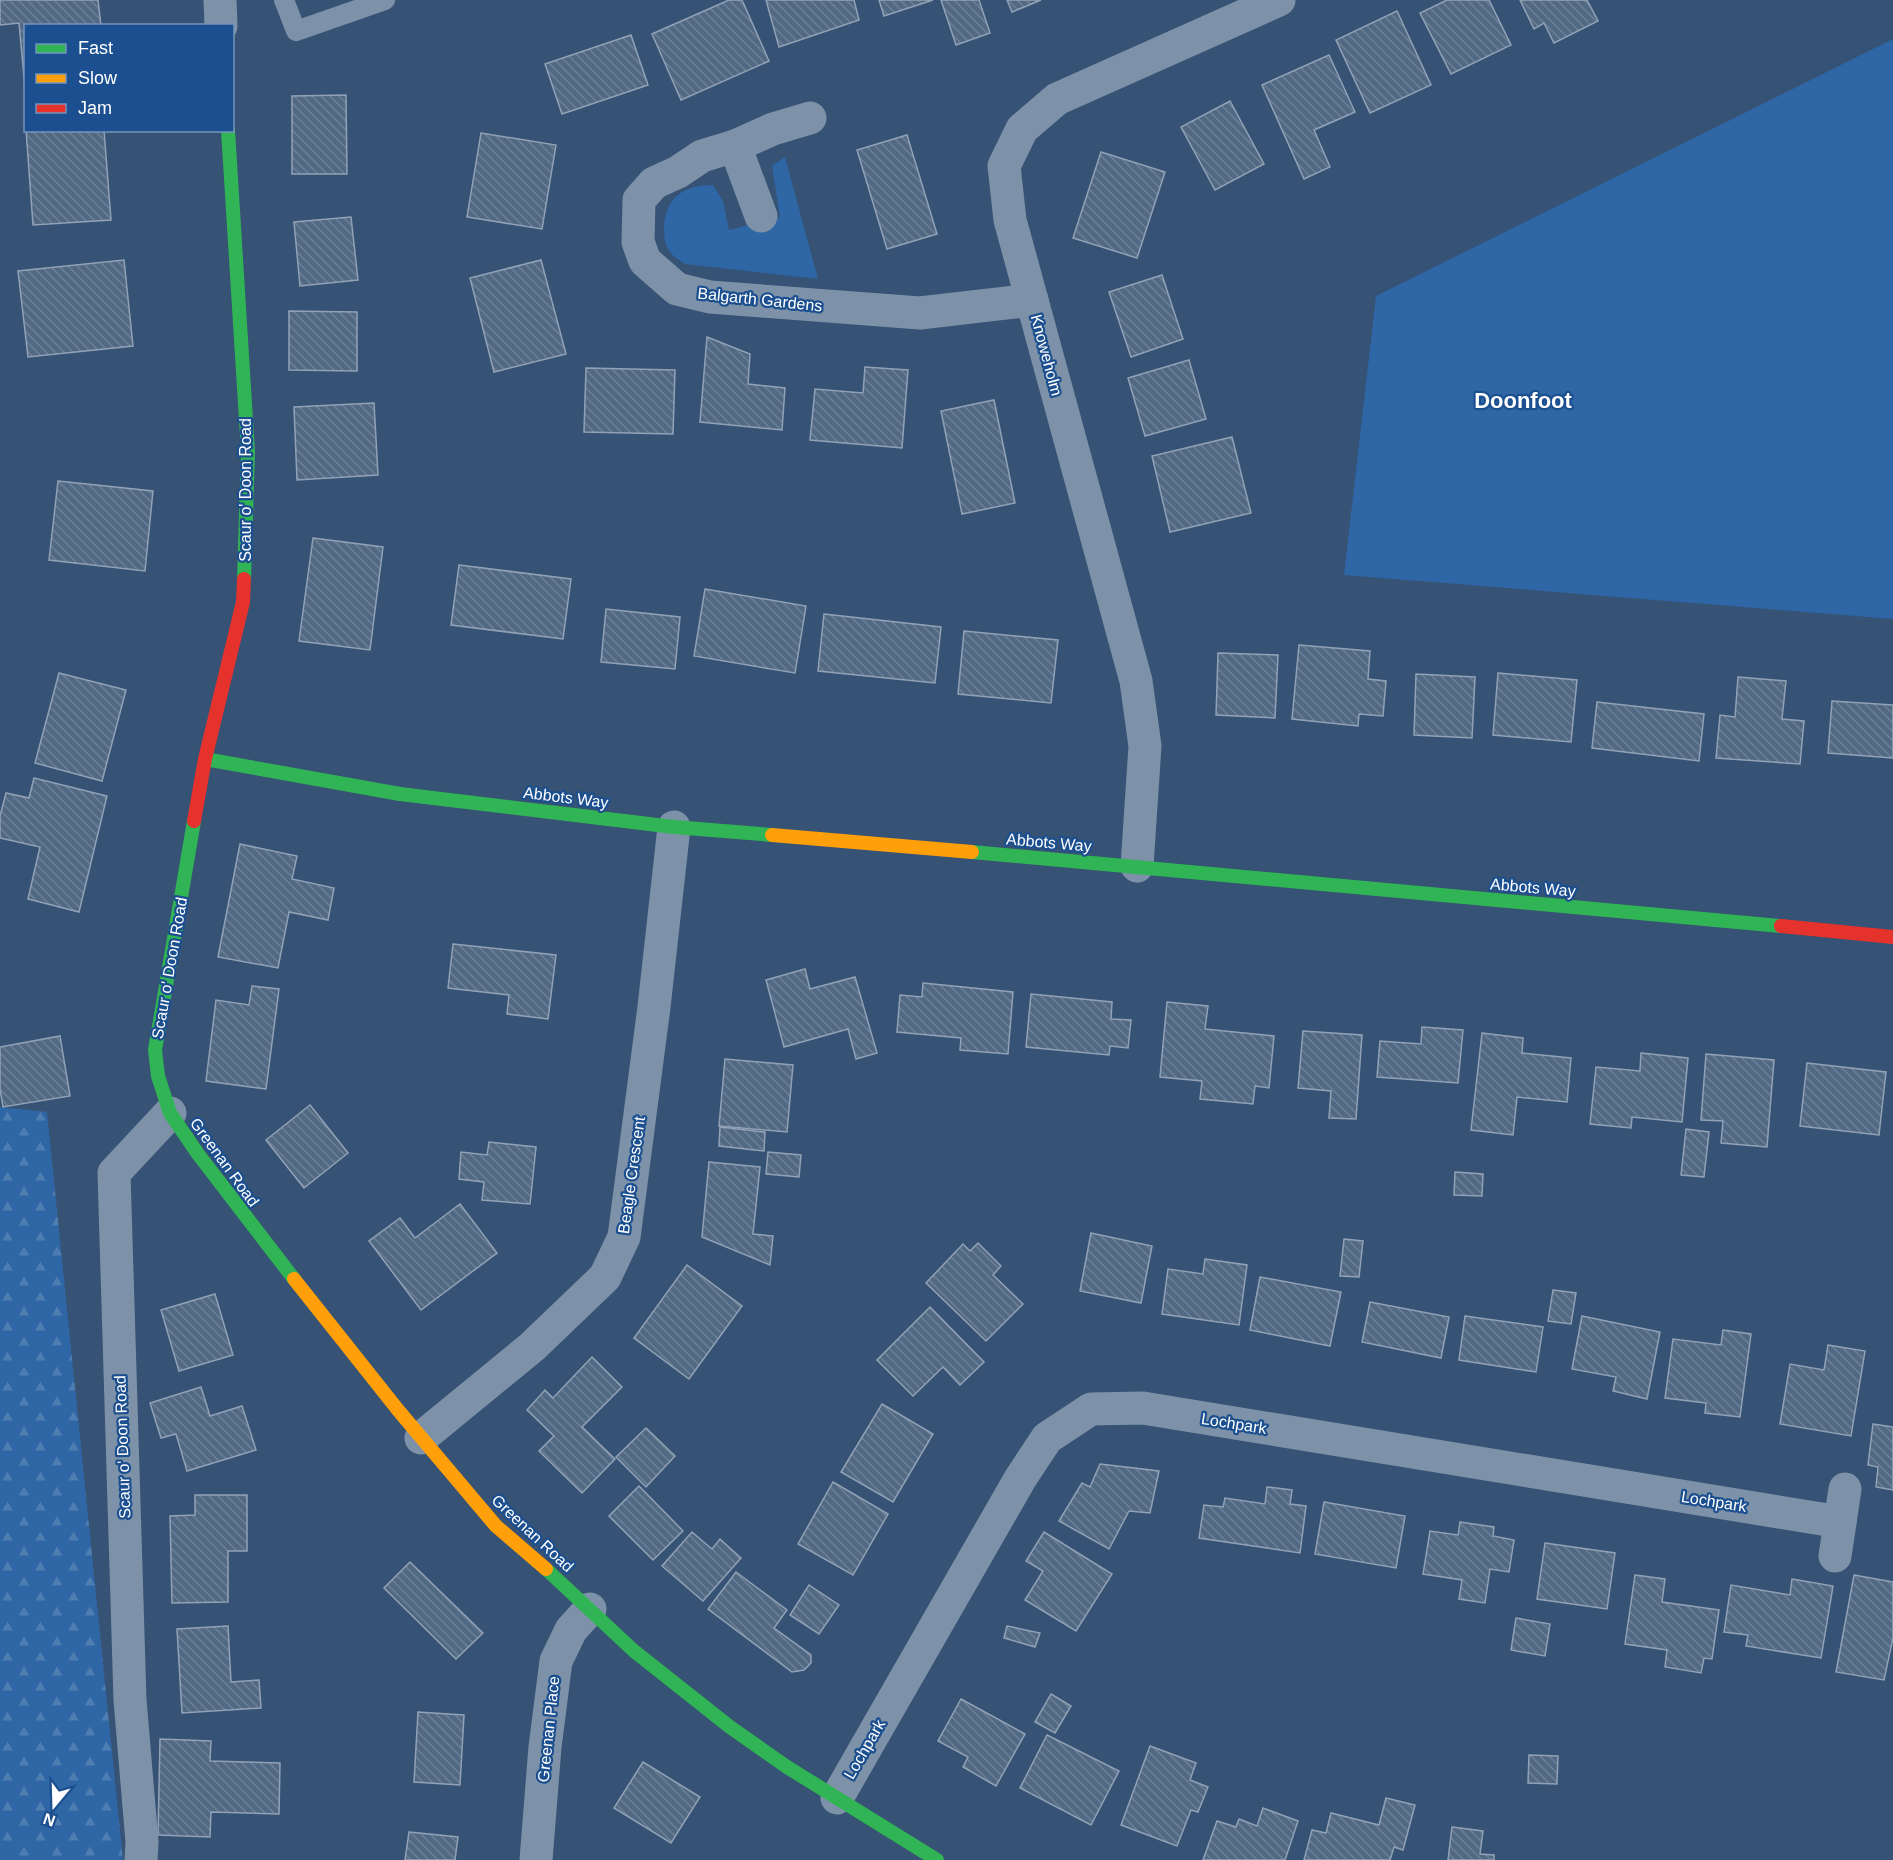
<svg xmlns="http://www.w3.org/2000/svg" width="1893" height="1860" font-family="Helvetica,sans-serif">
  <defs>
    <pattern id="forest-firs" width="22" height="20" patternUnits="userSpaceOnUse" patternTransform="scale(1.5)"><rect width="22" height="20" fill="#2f66a5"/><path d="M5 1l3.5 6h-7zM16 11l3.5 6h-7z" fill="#4e7db2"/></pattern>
    <pattern id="building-back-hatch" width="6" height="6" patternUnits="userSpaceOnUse" patternTransform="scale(1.5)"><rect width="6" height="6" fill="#526984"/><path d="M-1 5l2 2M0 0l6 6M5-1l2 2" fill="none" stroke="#6c8096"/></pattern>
  </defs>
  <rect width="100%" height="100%" fill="#365274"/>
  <!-- grass -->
  <g fill="#2f66a5">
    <path d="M1893,39V619L1344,575L1376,296Z"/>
    <path d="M785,157L818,279L685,264C680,260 673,257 670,252C665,246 664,237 664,230C664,198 683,185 713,185L723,201L729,230L780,217L772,166Z"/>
  </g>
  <!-- forest -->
  <path fill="url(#forest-firs)" d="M0,1107L47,1112L123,1860H0Z"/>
  <!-- building -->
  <g fill="url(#building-back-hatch)" stroke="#92a2b6" stroke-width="1.5">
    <path d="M0,0H98L101,26H26V99L19,23L0,25Z"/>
    <path d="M729,0H742L769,61L681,100L652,34Z"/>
    <path d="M766,0H854L859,20L779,47Z"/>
    <path d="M879,0H933L884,16Z"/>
    <path d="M941,0H979L990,33L956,45Z"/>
    <path d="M1007,0H1041L1012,12Z"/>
    <path d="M1447,0H1489L1511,45L1451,74L1420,13Z"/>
    <path d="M1520,0H1587L1598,21L1554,43L1544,23L1534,29Z"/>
    <path d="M1397,11L1431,85L1370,113L1336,40Z"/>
    <path d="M631,35L648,85L562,114L545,64Z"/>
    <path d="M1329,55L1355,112L1314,130L1330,167L1304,179L1262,85Z"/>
    <path d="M346,95L347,174H292V96Z"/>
    <path d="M1230,101L1264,164L1215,190L1181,127Z"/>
    <path d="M26,130H104L111,220L33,225Z"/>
    <path d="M481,133L556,145L542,229L467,217Z"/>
    <path d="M907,135L937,234L887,249L857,150Z"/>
    <path d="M1101,152L1165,172L1137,258L1073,238Z"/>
    <path d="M351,217L358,280L300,286L294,222Z"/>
    <path d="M124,260L133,346L28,357L18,271Z"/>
    <path d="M541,260L566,354L494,372L470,278Z"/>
    <path d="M1162,275L1183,339L1131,357L1109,292Z"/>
    <path d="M289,311L357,312V371L289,370Z"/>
    <path d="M707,337L750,354L748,384L785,388L782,430L700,422Z"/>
    <path d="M1189,360L1206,419L1145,436L1128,378Z"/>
    <path d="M865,367L908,370L902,448L810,440L815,389L863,393Z"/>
    <path d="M586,368L675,370L673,434L584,432Z"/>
    <path d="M994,400L1015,503L962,514L941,411Z"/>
    <path d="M374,403L378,475L297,480L294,407Z"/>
    <path d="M1232,437L1251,513L1170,532L1152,456Z"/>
    <path d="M58,481L153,491L145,571L49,560Z"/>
    <path d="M313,538L383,547L370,650L299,641Z"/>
    <path d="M459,565L571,579L563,639L451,625Z"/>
    <path d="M705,589L806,606L795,673L694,656Z"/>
    <path d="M606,609L680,617L675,669L601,662Z"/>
    <path d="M824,614L941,627L935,683L818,671Z"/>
    <path d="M964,631L1058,640L1051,703L958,694Z"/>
    <path d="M1299,645L1370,651L1368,679L1386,681L1383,716L1359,714L1358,726L1292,719Z"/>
    <path d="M1218,653L1278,655L1275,718L1216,715Z"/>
    <path d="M59,673L126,690L102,781L35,763Z"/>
    <path d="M1498,673L1577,680L1571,742L1493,735Z"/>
    <path d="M1416,674L1475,677L1472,738L1414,735Z"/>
    <path d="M1738,677L1786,681L1782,719L1804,721L1800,764L1716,758L1720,715L1735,717Z"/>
    <path d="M1832,701L1893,705V758L1828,753Z"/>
    <path d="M1597,702L1704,714L1699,761L1592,748Z"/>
    <path d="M34,778L107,796L79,912L28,899L40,847L0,838V816L6,793L29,798Z"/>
    <path d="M240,844L297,856L292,879L334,888L328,920L289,912L278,968L218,957Z"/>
    <path d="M453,944L556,955L548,1019L507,1014L509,995L448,988Z"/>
    <path d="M805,969L810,989L855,977L877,1053L856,1059L848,1029L784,1047L766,980Z"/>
    <path d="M923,983L1013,992L1008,1054L960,1050L961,1038L897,1032L900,995L922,997Z"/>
    <path d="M252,986L279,989L266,1089L206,1081L216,1000L249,1005Z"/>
    <path d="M1031,994L1112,1002L1111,1019L1131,1020L1128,1048L1110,1046L1109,1055L1026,1047Z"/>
    <path d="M1167,1002L1208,1006L1205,1029L1274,1036L1269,1088L1255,1086L1253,1104L1200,1099L1202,1081L1160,1077Z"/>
    <path d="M1422,1027L1463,1030L1458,1083L1377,1077L1380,1041L1421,1044Z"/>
    <path d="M1303,1031L1362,1035L1356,1119L1329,1118L1331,1091L1298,1088Z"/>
    <path d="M1482,1033L1523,1038L1522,1053L1571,1058L1567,1102L1517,1097L1513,1135L1471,1130Z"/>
    <path d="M60,1036L70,1096L3,1107L0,1089V1047Z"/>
    <path d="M1641,1053L1688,1058L1682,1122L1632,1117L1631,1128L1590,1124L1596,1067L1640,1071Z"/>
    <path d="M1706,1054L1774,1060L1767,1147L1721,1143L1723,1121L1701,1120Z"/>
    <path d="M725,1059L793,1065L787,1132L719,1126Z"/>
    <path d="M1807,1063L1886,1072L1879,1135L1800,1126Z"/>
    <path d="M310,1105L348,1153L304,1188L266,1140Z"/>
    <path d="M720,1127L765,1132L764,1151L719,1146Z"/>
    <path d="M1686,1129L1709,1132L1704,1177L1681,1175Z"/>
    <path d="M489,1142L536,1147L530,1204L482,1200L484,1182L459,1179L461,1152L487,1155Z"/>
    <path d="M768,1152L801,1155L799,1177L766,1174Z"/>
    <path d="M709,1162L760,1167L753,1234L773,1236L770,1265L702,1237Z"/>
    <path d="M1455,1172L1483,1174L1482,1196L1454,1195Z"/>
    <path d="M460,1204L497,1253L421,1310L369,1241L400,1218L415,1238Z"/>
    <path d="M1091,1233L1152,1246L1141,1303L1080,1291Z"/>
    <path d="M1344,1239L1363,1241L1359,1277L1340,1276Z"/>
    <path d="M978,1243L1001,1266L993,1275L1023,1304L986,1341L926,1283L963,1244L970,1251Z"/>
    <path d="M1205,1259L1247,1265L1239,1325L1162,1314L1168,1269L1203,1274Z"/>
    <path d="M687,1265L742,1306L689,1379L634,1338Z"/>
    <path d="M1260,1277L1341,1292L1330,1346L1250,1330Z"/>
    <path d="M1553,1290L1576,1293L1571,1324L1548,1321Z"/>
    <path d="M215,1294L233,1355L179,1371L161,1310Z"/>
    <path d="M1370,1302L1449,1317L1441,1358L1362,1342Z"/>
    <path d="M930,1307L984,1362L960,1385L943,1367L913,1396L877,1360Z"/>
    <path d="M1465,1316L1543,1327L1536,1372L1459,1360Z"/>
    <path d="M1582,1316L1660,1332L1647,1399L1613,1391L1616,1377L1572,1369Z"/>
    <path d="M1723,1330L1751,1334L1740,1417L1705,1413L1706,1403L1665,1398L1673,1339L1721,1345Z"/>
    <path d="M1828,1345L1865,1351L1851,1436L1780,1424L1790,1364L1824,1370Z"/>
    <path d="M592,1357L622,1387L582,1427L615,1459L582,1493L539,1451L554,1436L527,1410L545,1390L553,1398Z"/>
    <path d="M201,1387L210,1416L242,1406L256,1450L187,1471L176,1434L161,1438L150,1403Z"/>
    <path d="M882,1404L933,1434L893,1502L841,1472Z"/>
    <path d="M1873,1424L1893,1427V1490L1876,1487L1878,1467L1868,1465Z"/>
    <path d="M646,1428L675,1456L646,1487L616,1457Z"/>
    <path d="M1100,1464L1159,1471L1150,1513L1129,1511L1109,1549L1059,1521L1082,1483L1090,1487Z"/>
    <path d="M833,1482L888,1514L853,1575L798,1544Z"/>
    <path d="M639,1486L683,1531L653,1560L609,1516Z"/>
    <path d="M1267,1487L1292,1490L1290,1504L1306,1506L1300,1553L1199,1538L1204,1505L1223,1507L1225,1498L1265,1504Z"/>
    <path d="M195,1495H247V1551H228V1602L172,1603L170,1516L195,1515Z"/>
    <path d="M1324,1502L1405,1516L1396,1568L1315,1554Z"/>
    <path d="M1460,1522L1494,1527L1493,1536L1514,1540L1509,1572L1490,1569L1485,1603L1459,1599L1462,1580L1423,1574L1430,1531L1458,1535Z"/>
    <path d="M692,1532L712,1549L720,1539L741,1558L703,1601L662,1566Z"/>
    <path d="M1044,1532L1112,1574L1076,1631L1025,1600L1043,1571L1026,1561Z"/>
    <path d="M1545,1543L1615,1553L1607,1609L1537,1599Z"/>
    <path d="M410,1562L483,1633L456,1659L384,1588Z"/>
    <path d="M736,1572L787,1610L774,1628L811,1655V1663L804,1670L792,1672L708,1609Z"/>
    <path d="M1635,1575L1665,1579L1662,1602L1719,1610L1712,1659L1704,1658L1701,1673L1665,1667L1667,1650L1625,1644Z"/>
    <path d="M1854,1575L1893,1582V1638L1884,1680L1836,1672Z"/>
    <path d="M1792,1579L1833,1586L1821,1658L1746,1646L1748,1635L1724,1632L1731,1585L1790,1595Z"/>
    <path d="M809,1585L839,1605L819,1634L790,1615Z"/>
    <path d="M1516,1618L1550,1624L1545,1656L1511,1650Z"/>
    <path d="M228,1626L231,1682L259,1680L261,1708L182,1713L177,1629Z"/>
    <path d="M1007,1626L1040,1633L1035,1647L1004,1638Z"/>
    <path d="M1051,1694L1071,1706L1055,1733L1035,1722Z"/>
    <path d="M961,1699L1025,1734L996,1786L963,1767L968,1757L938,1741Z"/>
    <path d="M418,1712L464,1715L460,1785L414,1782Z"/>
    <path d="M1047,1735L1119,1771L1091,1825L1020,1788Z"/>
    <path d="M160,1739L211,1741L210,1761L280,1763L279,1814L211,1812L210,1837L158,1835Z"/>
    <path d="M1150,1746L1196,1763L1190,1780L1208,1787L1198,1812L1191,1810L1177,1846L1121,1825Z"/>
    <path d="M1529,1755L1558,1756L1557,1784L1528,1783Z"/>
    <path d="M643,1762L700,1797L671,1843L614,1808Z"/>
    <path d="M1386,1798L1415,1805L1403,1850L1394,1847L1390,1860H1304L1312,1830L1326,1833L1331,1813L1379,1825Z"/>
    <path d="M1263,1808L1298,1821L1285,1860H1203L1217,1821L1236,1827L1239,1819L1257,1826Z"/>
    <path d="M1452,1827L1483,1831L1480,1854L1494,1855V1860H1448Z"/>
    <path d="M409,1832L458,1837L455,1860H405Z"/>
  </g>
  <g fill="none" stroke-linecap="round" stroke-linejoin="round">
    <!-- lane -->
    <path stroke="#7d92a8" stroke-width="20" d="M284,0L296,31L385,0"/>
    <!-- street -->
    <g stroke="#7d92a8" stroke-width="33">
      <path d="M220,0L221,26"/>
      <path d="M810,118L773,129L735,146L702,156L678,172L654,183L639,200L638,242L645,261L677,289L710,297L920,313L1032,300"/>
      <path d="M735,146L761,216"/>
      <path d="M1137,866L1145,746L1136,681L1010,220L1004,166L1022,129L1057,99L1279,0"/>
      <path d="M421,1438L532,1347L605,1277L624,1237L654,1007L674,827"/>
      <path d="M1835,1556L1845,1489"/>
      <path d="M837,1798L1020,1479L1047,1438L1091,1409L1143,1408L1840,1522"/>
      <path d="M141,1860L142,1842L130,1700L114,1173L170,1113"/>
      <path d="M536,1860L545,1747L556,1661L571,1630L590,1609"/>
    </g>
    <!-- fast -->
    <g stroke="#30b455" stroke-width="14">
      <path d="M228,130L248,452L244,579"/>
      <path d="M205,759L400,794L674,827L772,835"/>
      <path d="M194,821L155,1050L158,1076L170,1113L198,1154L294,1279"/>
      <path d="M972,852L1781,926"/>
      <path d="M546,1569L634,1651L730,1727L787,1767L937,1860"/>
    </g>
    <!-- slow -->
    <g stroke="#ff9f0a" stroke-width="14">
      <path d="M772,835L972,852"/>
      <path d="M294,1279L398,1410L496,1526L546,1569"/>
    </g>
    <!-- jam -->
    <g stroke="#e5322d" stroke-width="14">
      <path d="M194,821L205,759L243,602L244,579"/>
      <path d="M1781,926L1893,937"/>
    </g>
  </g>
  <g text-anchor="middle" stroke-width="4.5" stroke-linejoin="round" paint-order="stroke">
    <!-- street labels -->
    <g font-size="16" fill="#fff" stroke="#1b4f8f">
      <text transform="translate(760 299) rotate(6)" y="6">Balgarth Gardens</text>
      <text transform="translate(1047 355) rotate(75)" y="6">Knoweholm</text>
      <text transform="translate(245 490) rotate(-90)" y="6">Scaur o' Doon Road</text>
      <text transform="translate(566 797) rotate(7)" y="6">Abbots Way</text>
      <text transform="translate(1049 842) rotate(5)" y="6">Abbots Way</text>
      <text transform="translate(1533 887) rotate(5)" y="6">Abbots Way</text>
      <text transform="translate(169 968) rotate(-80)" y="6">Scaur o' Doon Road</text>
      <text transform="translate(225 1162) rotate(54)" y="6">Greenan Road</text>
      <text transform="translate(631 1175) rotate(-82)" y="6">Beagle Crescent</text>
      <text transform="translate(1234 1423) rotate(9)" y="6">Lochpark</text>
      <text transform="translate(122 1447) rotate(-92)" y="6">Scaur o' Doon Road</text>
      <text transform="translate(1714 1501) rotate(9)" y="6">Lochpark</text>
      <text transform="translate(533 1533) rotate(43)" y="6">Greenan Road</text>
      <text transform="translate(548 1729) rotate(-84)" y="6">Greenan Place</text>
      <text transform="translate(864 1749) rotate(-60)" y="6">Lochpark</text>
    </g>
    <!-- district labels -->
    <g font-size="22" font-weight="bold" fill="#fff" stroke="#1b4f8f">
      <text x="1523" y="408">Doonfoot</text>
    </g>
  </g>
  <!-- legend -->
  <rect x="24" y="24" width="210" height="108" fill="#1b4f8f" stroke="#7695bc" stroke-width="1.5"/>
  <rect x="36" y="44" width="30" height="9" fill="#30b455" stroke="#7695bc" stroke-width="1.5"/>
  <text x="78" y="54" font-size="18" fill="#ffffff">Fast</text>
  <rect x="36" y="74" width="30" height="9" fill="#ff9f0a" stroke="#7695bc" stroke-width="1.5"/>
  <text x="78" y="84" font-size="18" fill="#ffffff">Slow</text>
  <rect x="36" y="104" width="30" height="9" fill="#e5322d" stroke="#7695bc" stroke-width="1.5"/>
  <text x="78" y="114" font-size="18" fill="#ffffff">Jam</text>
  <!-- north arrow -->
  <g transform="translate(54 1806) rotate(199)" stroke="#1b4f8f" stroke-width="4.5" paint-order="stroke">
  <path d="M0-4.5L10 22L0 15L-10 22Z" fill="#ffffff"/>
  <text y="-9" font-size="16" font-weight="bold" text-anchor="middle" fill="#ffffff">N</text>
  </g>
</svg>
